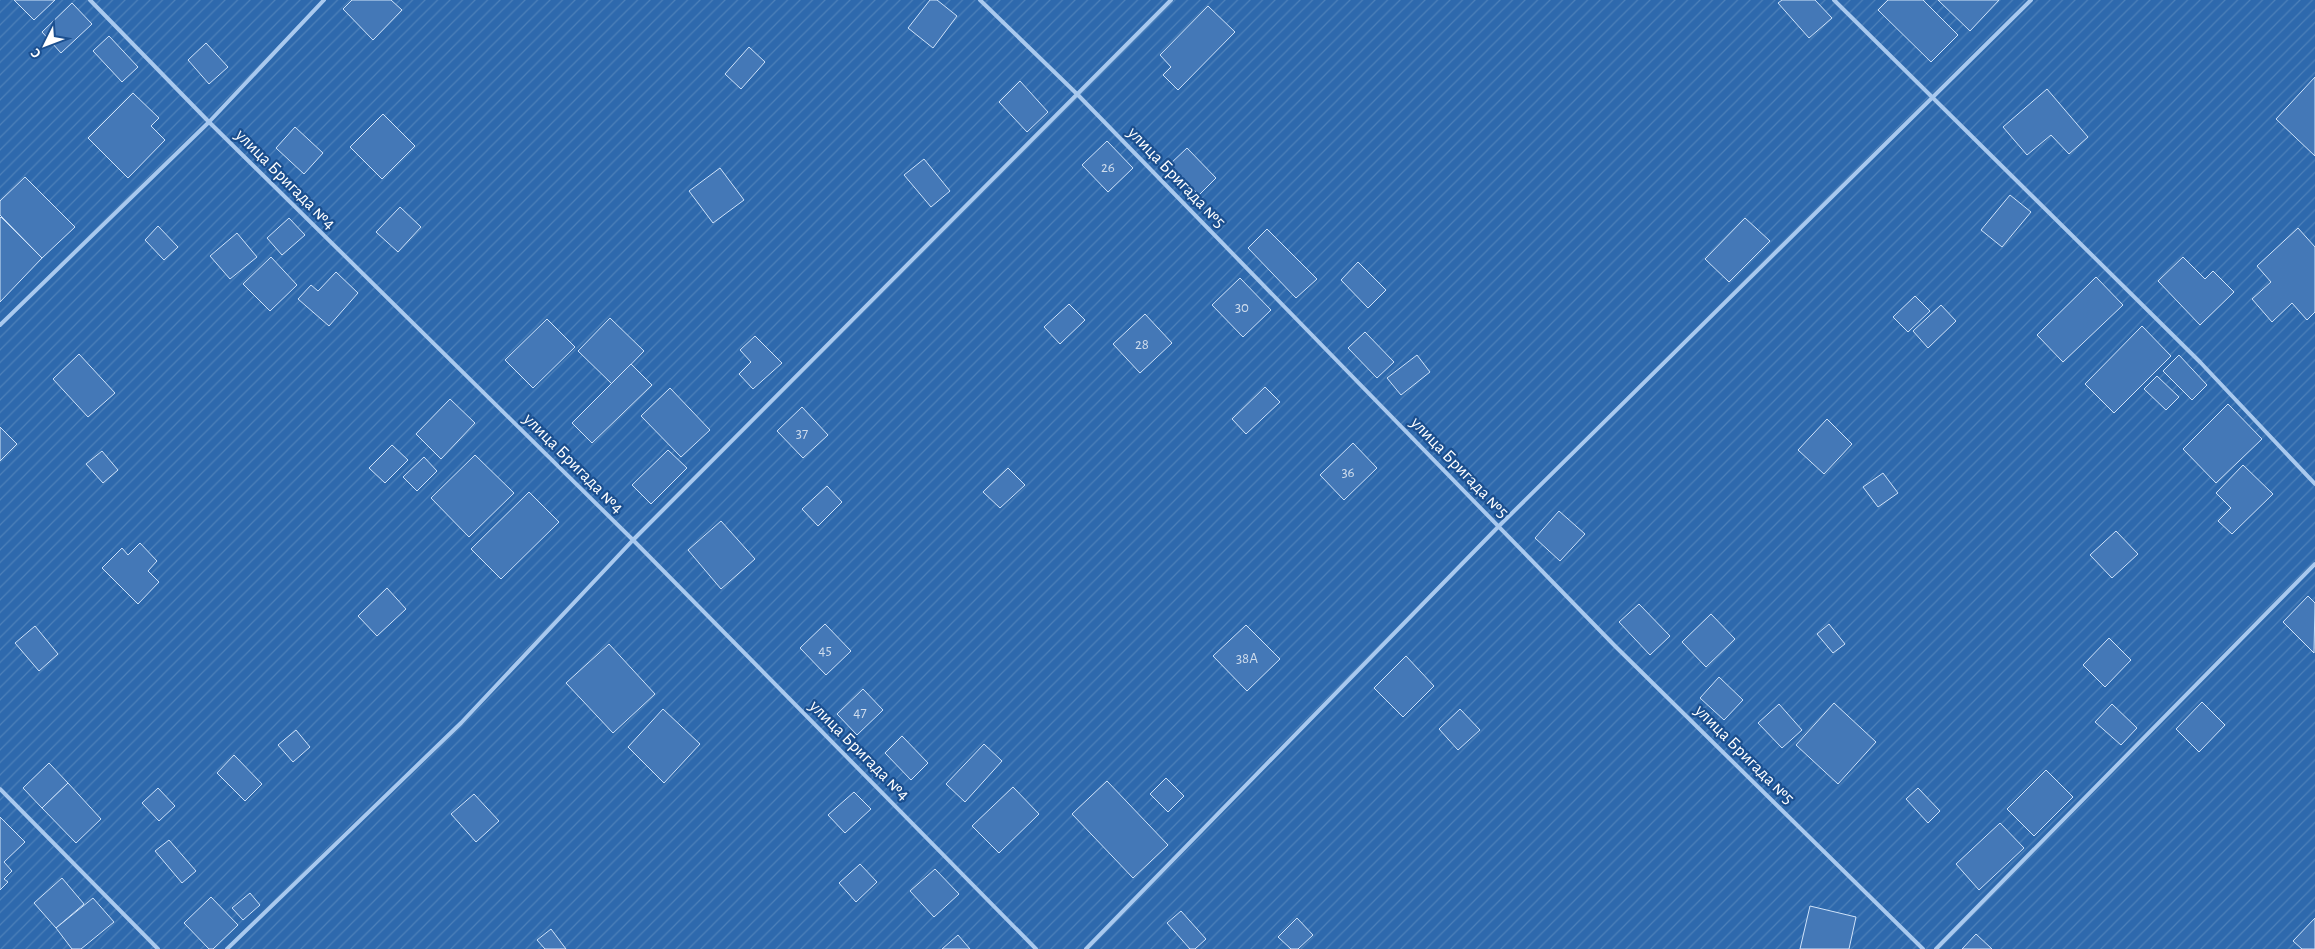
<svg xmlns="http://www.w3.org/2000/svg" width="2315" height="949" font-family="'Alegreya Sans',sans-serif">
  <defs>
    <pattern id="garden-furrows" width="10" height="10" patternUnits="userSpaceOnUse" patternTransform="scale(1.25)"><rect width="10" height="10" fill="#2e69ad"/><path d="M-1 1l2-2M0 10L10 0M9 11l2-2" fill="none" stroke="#4d80b9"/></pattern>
  </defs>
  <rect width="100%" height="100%" fill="#1b4f8f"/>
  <!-- garden -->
  <rect fill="url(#garden-furrows)" x="0" y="0" width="2315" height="949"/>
  <!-- building -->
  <g fill="#4478b7" stroke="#cfe3fa">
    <path d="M14,0H55L34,20Z"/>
    <path d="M352,0H391L402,10L373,40L343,9Z"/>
    <path d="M930,0H937L957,16L933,48L908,28Z"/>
    <path d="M1782,0H1815L1832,18L1809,38L1778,3Z"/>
    <path d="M1888,0H1923L1958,35L1931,62L1878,10Z"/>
    <path d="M1938,0H1999L1970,31Z"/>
    <path d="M72,3L92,24L61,53L42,32Z"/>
    <path d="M1208,6L1235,32L1178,90L1163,75L1171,67L1160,55Z"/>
    <path d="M109,36L138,67L122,82L93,51Z"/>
    <path d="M206,43L228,67L209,84L188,60Z"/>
    <path d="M749,47L765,62L741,89L725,74Z"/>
    <path d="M2315,77V156L2276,119Z"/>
    <path d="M1020,81L1048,112L1027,132L999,102Z"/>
    <path d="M2047,89L2088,137L2069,154L2051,135L2027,155L2003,127Z"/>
    <path d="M133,93L159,118L151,126L165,140L128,178L88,138Z"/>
    <path d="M383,114L415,146L382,179L350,147Z"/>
    <path d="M295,127L323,153L304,174L276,148Z"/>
    <path d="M1107,141L1133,168L1108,192L1082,165Z"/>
    <path d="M1187,148L1216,178L1199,195L1169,165Z"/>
    <path d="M924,159L950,191L931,207L904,175Z"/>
    <path d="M720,168L744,200L713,223L689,191Z"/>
    <path d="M25,177L75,227L42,258L0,215V201Z"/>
    <path d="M2010,195L2031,212L2002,247L1981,230Z"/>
    <path d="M400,207L421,227L398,252L376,232Z"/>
    <path d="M1,217L42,258L0,302V218Z"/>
    <path d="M289,218L305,235L282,255L267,238Z"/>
    <path d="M1745,218L1770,241L1729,282L1705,259Z"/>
    <path d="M158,226L178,247L164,260L145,240Z"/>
    <path d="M2298,228L2315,247V312L2307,320L2292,303L2272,322L2252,299L2271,282L2257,266Z"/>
    <path d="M1267,229L1317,279L1296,298L1248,248Z"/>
    <path d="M237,233L257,257L230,279L210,256Z"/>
    <path d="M271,257L297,285L270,311L243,284Z"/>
    <path d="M2183,257L2205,279L2213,271L2234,292L2200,325L2158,281Z"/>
    <path d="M1358,262L1386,290L1368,308L1341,280Z"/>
    <path d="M336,272L358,293L329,326L298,299L311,285L318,291Z"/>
    <path d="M2096,277L2123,305L2063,362L2037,335Z"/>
    <path d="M1240,278L1271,310L1243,337L1212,305Z"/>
    <path d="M1915,296L1930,311L1908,332L1893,317Z"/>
    <path d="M1069,304L1085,320L1060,344L1044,327Z"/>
    <path d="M1941,305L1956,321L1928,348L1913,331Z"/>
    <path d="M1145,314L1172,343L1140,373L1113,344Z"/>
    <path d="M610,318L644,351L612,384L578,351Z"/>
    <path d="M547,319L575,347L533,388L505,360Z"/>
    <path d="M2142,326L2171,356L2114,413L2085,384Z"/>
    <path d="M1365,332L1394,362L1377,378L1348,348Z"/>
    <path d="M755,336L782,363L753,389L739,374L751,362L740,350Z"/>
    <path d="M79,354L115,393L88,417L53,379Z"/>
    <path d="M1417,355L1430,372L1401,395L1387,378Z"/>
    <path d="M2179,355L2207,385L2192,400L2163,371Z"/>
    <path d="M631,364L652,385L592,443L572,423Z"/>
    <path d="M2157,376L2179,397L2166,410L2144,389Z"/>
    <path d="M1265,387L1280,402L1246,434L1232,419Z"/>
    <path d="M670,388L710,430L681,457L641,416Z"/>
    <path d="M450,399L475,423L441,459L416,434Z"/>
    <path d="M2228,404L2262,439L2216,483L2183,449Z"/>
    <path d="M802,407L828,435L803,458L777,431Z"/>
    <path d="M1827,419L1852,444L1824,474L1798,450Z"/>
    <path d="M0,427L17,444L0,461Z"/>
    <path d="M1353,443L1377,468L1344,500L1320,475Z"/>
    <path d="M392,445L408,460L385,483L369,468Z"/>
    <path d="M668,450L687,468L651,504L632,485Z"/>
    <path d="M102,451L118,470L103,483L86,464Z"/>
    <path d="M475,455L514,493L469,537L431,498Z"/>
    <path d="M424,457L437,471L417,491L403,477Z"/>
    <path d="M2243,465L2273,494L2232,534L2218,521L2231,508L2216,493Z"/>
    <path d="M1008,468L1025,485L1000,508L983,492Z"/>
    <path d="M1883,473L1898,493L1878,507L1863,487Z"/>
    <path d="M827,486L842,502L818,526L802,509Z"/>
    <path d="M529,492L559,522L501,579L471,549Z"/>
    <path d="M1559,511L1585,534L1560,561L1535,538Z"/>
    <path d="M721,521L755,559L721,589L688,550Z"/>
    <path d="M2116,531L2138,554L2112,578L2090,555Z"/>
    <path d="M140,543L157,561L148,571L159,582L138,604L102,568L122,548L128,555Z"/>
    <path d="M387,588L406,609L377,636L358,616Z"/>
    <path d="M2308,596L2315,603L2314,653L2283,622Z"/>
    <path d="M1639,604L1670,636L1650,655L1619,622Z"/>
    <path d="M1711,614L1735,639L1706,667L1682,642Z"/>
    <path d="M825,624L851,651L826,675L800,648Z"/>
    <path d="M1829,624L1845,644L1833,653L1817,634Z"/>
    <path d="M1246,625L1280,659L1247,691L1213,656Z"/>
    <path d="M35,626L58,654L39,671L15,643Z"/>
    <path d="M2109,638L2131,660L2105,687L2083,665Z"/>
    <path d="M609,644L655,694L613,733L566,683Z"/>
    <path d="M1406,656L1434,686L1403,717L1374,688Z"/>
    <path d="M1719,677L1743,700L1724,720L1700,698Z"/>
    <path d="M863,689L883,710L857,735L837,714Z"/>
    <path d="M2202,702L2225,725L2199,752L2176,729Z"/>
    <path d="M1834,703L1876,742L1838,784L1796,745Z"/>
    <path d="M1779,704L1802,730L1782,748L1758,723Z"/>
    <path d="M2112,704L2137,728L2121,745L2095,722Z"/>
    <path d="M663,709L700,744L664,783L628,747Z"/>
    <path d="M1460,709L1480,730L1458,750L1439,729Z"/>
    <path d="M296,730L310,747L293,762L278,745Z"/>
    <path d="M902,736L928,763L911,780L885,753Z"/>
    <path d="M984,744L1002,761L965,802L946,784Z"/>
    <path d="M234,755L262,784L245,801L217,773Z"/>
    <path d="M49,763L68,783L42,808L23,788Z"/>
    <path d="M2046,770L2073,797L2034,836L2007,809Z"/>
    <path d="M1166,778L1184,796L1168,812L1150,794Z"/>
    <path d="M1107,781L1168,845L1133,878L1072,814Z"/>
    <path d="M68,783L101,819L76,843L42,808Z"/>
    <path d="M1013,787L1039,814L999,853L972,826Z"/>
    <path d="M158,788L175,806L159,821L142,803Z"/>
    <path d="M1918,788L1940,811L1928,823L1906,799Z"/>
    <path d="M854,792L871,809L845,833L828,815Z"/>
    <path d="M474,794L499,821L476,842L451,814Z"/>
    <path d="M0,817L25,842L4,862L12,871L4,879L8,882L0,890Z"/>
    <path d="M2000,823L2024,848L1979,890L1956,864Z"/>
    <path d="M169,840L196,871L182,883L155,851Z"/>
    <path d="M860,864L877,882L856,902L839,883Z"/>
    <path d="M935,869L959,894L934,917L910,891Z"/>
    <path d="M62,878L84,904L56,928L34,903Z"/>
    <path d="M250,893L260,905L243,920L232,908Z"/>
    <path d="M211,897L238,925L213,949H209L184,923Z"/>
    <path d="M93,898L114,922L81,949H72L56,928Z"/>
    <path d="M1810,906L1856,917L1849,949H1800Z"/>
    <path d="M1181,911L1206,939L1195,949H1190L1167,923Z"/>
    <path d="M1297,918L1313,935L1298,949H1291L1278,937Z"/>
    <path d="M2315,918V949H2302L2293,941Z"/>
    <path d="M551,929L566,949H545L537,940Z"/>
    <path d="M1976,934L1992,949H1962Z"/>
    <path d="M958,935L970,949H942Z"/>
  </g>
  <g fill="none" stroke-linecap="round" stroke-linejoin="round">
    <!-- lane -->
    <g stroke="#a9c9ee" stroke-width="4">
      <path d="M90,0L209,122L633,540L1036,949"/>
      <path d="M980,0L1078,95L1615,646L1923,949"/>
      <path d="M1834,0L2200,362L2315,484"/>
      <path d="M0,325L209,122L324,0"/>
      <path d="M0,789L158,949"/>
      <path d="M227,949L461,723L633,540L1171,0"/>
      <path d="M1086,949L1498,527L2031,0"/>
      <path d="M1936,949L2315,564"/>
    </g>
  </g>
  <g text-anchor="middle" stroke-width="4.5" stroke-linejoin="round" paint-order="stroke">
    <!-- number labels -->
    <g font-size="15" fill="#d0dded">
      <text x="1108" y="172">26</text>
      <text x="1242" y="312">30</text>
      <text x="1142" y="349">28</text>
      <text x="802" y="438">37</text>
      <text x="1348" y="477">36</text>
      <text x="825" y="655">45</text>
      <text x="1247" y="663">38А</text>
      <text x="860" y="717">47</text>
    </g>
    <!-- street labels -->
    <g font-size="18" fill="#fff" stroke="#1b4f8f">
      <text transform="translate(1177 177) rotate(46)" y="6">улица Бригада №5</text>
      <text transform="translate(286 179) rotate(45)" y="6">улица Бригада №4</text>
      <text transform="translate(574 463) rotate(45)" y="6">улица Бригада №4</text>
      <text transform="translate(1460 467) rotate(46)" y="6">улица Бригада №5</text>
      <text transform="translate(860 750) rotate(45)" y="6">улица Бригада №4</text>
      <text transform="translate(1745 754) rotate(45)" y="6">улица Бригада №5</text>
    </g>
  </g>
  <!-- north arrow -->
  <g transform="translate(45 45) rotate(228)" stroke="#1b4f8f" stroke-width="4" paint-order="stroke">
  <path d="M0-4L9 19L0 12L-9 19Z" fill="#ffffff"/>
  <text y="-8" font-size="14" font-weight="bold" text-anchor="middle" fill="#ffffff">С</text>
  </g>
</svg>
